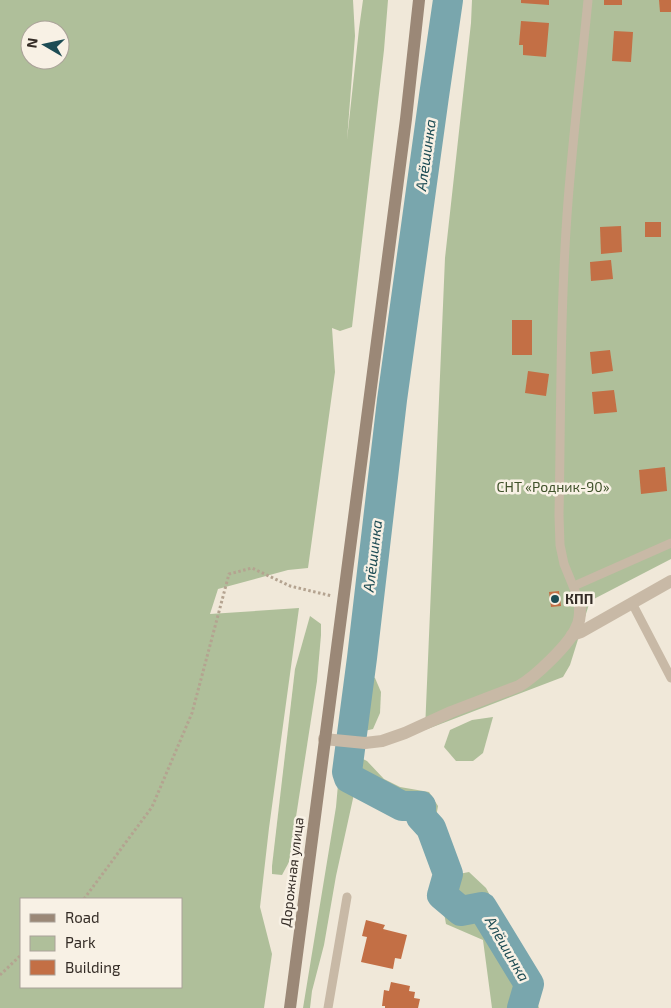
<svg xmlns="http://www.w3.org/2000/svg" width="671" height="1008" font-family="'Exo 2',sans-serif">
  <rect width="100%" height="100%" fill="#f0e8d9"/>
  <!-- green -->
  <g fill="#afbf9a" fill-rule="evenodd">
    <path d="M0,0H353L355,36L347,140L359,29L363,0H388L384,50L352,327L340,331L332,328L335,372L308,568L288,570L218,589L210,614L299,608L269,828L260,907L272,954L264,1008H0ZM30,30H60V60H30ZM21,899H181V987H21Z"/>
    <path d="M472,0H671V559L590,601L570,665L563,677L425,730L445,258L471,23Z"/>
    <path d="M310,616L321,624V635L317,681L289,862L282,875L272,874V866L295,669Z"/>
    <path d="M364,673L375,678L381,692L380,713L373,729L351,734L344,729L352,691Z"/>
    <path d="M493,717L483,753L473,761H456L444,747L450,730L472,720Z"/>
    <path d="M353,754L367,761L384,779L400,787L429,792L438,806L435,823L417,819L381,810L354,794L336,876L324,945L312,991L310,1008H303L336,807L340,762Z"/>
    <path d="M469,872L486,888L517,946L539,1008H492L483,940L446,924L444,913L431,904L428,893L431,885L438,878Z"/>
  </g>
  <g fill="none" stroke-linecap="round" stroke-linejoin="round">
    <!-- river -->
    <path stroke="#79a6ad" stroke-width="30" d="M448,0L434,96L392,400L362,658L347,772L349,778L402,806H421V817L431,828L448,874L442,895L461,911L482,907L529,984L522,1008"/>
  </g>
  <!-- building -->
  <g fill="#c36f45">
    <path d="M521,0H549V5L521,3Z"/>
    <rect x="604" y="0" width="18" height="5"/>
    <path d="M659,0H671V12H660Z"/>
    <path d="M521,21L549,23L546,57L523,55V45H519Z"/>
    <path d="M614,31L633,32L631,62L612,61Z"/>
    <rect x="645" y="222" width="16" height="15"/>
    <path d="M621,226L622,252L601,254L600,227Z"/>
    <path d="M611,260L613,279L591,281L590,262Z"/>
    <rect x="512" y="320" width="20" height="35"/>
    <path d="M610,350L613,371L592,374L590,352Z"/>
    <path d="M528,371L549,374L546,396L525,393Z"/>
    <path d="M614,390L617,412L594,414L592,392Z"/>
    <path d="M665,467L667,491L641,494L639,470Z"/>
    <path d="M559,591L561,606L551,607L549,592Z"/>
    <path d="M366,920L385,925L383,929L407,935L401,959L395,958L393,969L361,962L367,937L362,936Z"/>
    <path d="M391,982L410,986L409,991L415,992L414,998L420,999L418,1008H385V1006H382L384,990L389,991Z"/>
  </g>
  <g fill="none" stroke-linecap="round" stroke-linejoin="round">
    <!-- path -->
    <g stroke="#b4a390" stroke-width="3" stroke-dasharray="2.5 2.5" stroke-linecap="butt">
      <path d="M84,899L152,807L192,713L229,574L252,568L290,586L332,596"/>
      <path d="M0,975L21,955"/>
    </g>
    <!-- lane -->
    <g stroke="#c8b9a6" stroke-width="9">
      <path d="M574,586L671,543"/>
      <path d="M580,603L564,564L560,545L559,515C561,415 560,315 567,215C572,143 581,72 588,0"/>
      <path d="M632,603L671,678"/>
      <path d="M328,1008L347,897"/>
    </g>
    <!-- street -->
    <g stroke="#c8b9a6" stroke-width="12">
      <path d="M572,635L581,632L671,581"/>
      <path d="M324,739L365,743L382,741L405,733L451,712L519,686C535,677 571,643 577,626C581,619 580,611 580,603"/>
    </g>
    <!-- secondary -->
    <path stroke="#9b8877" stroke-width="12" d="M290,1008L406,119L419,0"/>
  </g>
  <!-- markers -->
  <circle fill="#1d4c54" stroke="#f8f1e5" stroke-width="2" cx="555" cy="599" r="5"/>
  <g text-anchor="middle" stroke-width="5" stroke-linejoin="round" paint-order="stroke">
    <!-- park labels -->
    <g font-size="14" fill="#40522b" stroke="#f8f1e5">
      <text x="553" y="492">СНТ «Родник-90»</text>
    </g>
    <!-- poi labels -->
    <g font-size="14" font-weight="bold" fill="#342c26" stroke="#f8f1e5" text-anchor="start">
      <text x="565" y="604">КПП</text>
    </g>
    <!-- street labels -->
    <g font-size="14" fill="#342c26" stroke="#f8f1e5">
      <text transform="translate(292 872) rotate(-83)" y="5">Дорожная улица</text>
    </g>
    <!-- water labels -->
    <g font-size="15" font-style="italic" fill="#1d4c54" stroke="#f8f1e5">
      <text transform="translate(426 155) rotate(-82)" y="5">Алёшинка</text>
      <text transform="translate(373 556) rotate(-83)" y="5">Алёшинка</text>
      <text transform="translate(507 949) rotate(60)" y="5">Алёшинка</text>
    </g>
  </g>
  <!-- legend -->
  <rect x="20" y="898" width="162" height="90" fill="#f8f1e5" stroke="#aaa299"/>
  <rect x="30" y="914" width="25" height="8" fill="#9b8877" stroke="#aaa299"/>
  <text x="65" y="923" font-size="15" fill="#342c26">Road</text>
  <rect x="30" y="936" width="25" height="15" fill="#afbf9a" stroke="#aaa299"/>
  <text x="65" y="948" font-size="15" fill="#342c26">Park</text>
  <rect x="30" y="960" width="25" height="15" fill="#c36f45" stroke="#aaa299"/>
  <text x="65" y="973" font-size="15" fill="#342c26">Building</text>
  <!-- north arrow -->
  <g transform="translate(45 45) rotate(279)"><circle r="24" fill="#f8f1e5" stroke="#aaa299"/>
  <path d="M0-4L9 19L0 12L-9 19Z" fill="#1d4c54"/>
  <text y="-8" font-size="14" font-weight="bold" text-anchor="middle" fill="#342c26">N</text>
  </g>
</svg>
